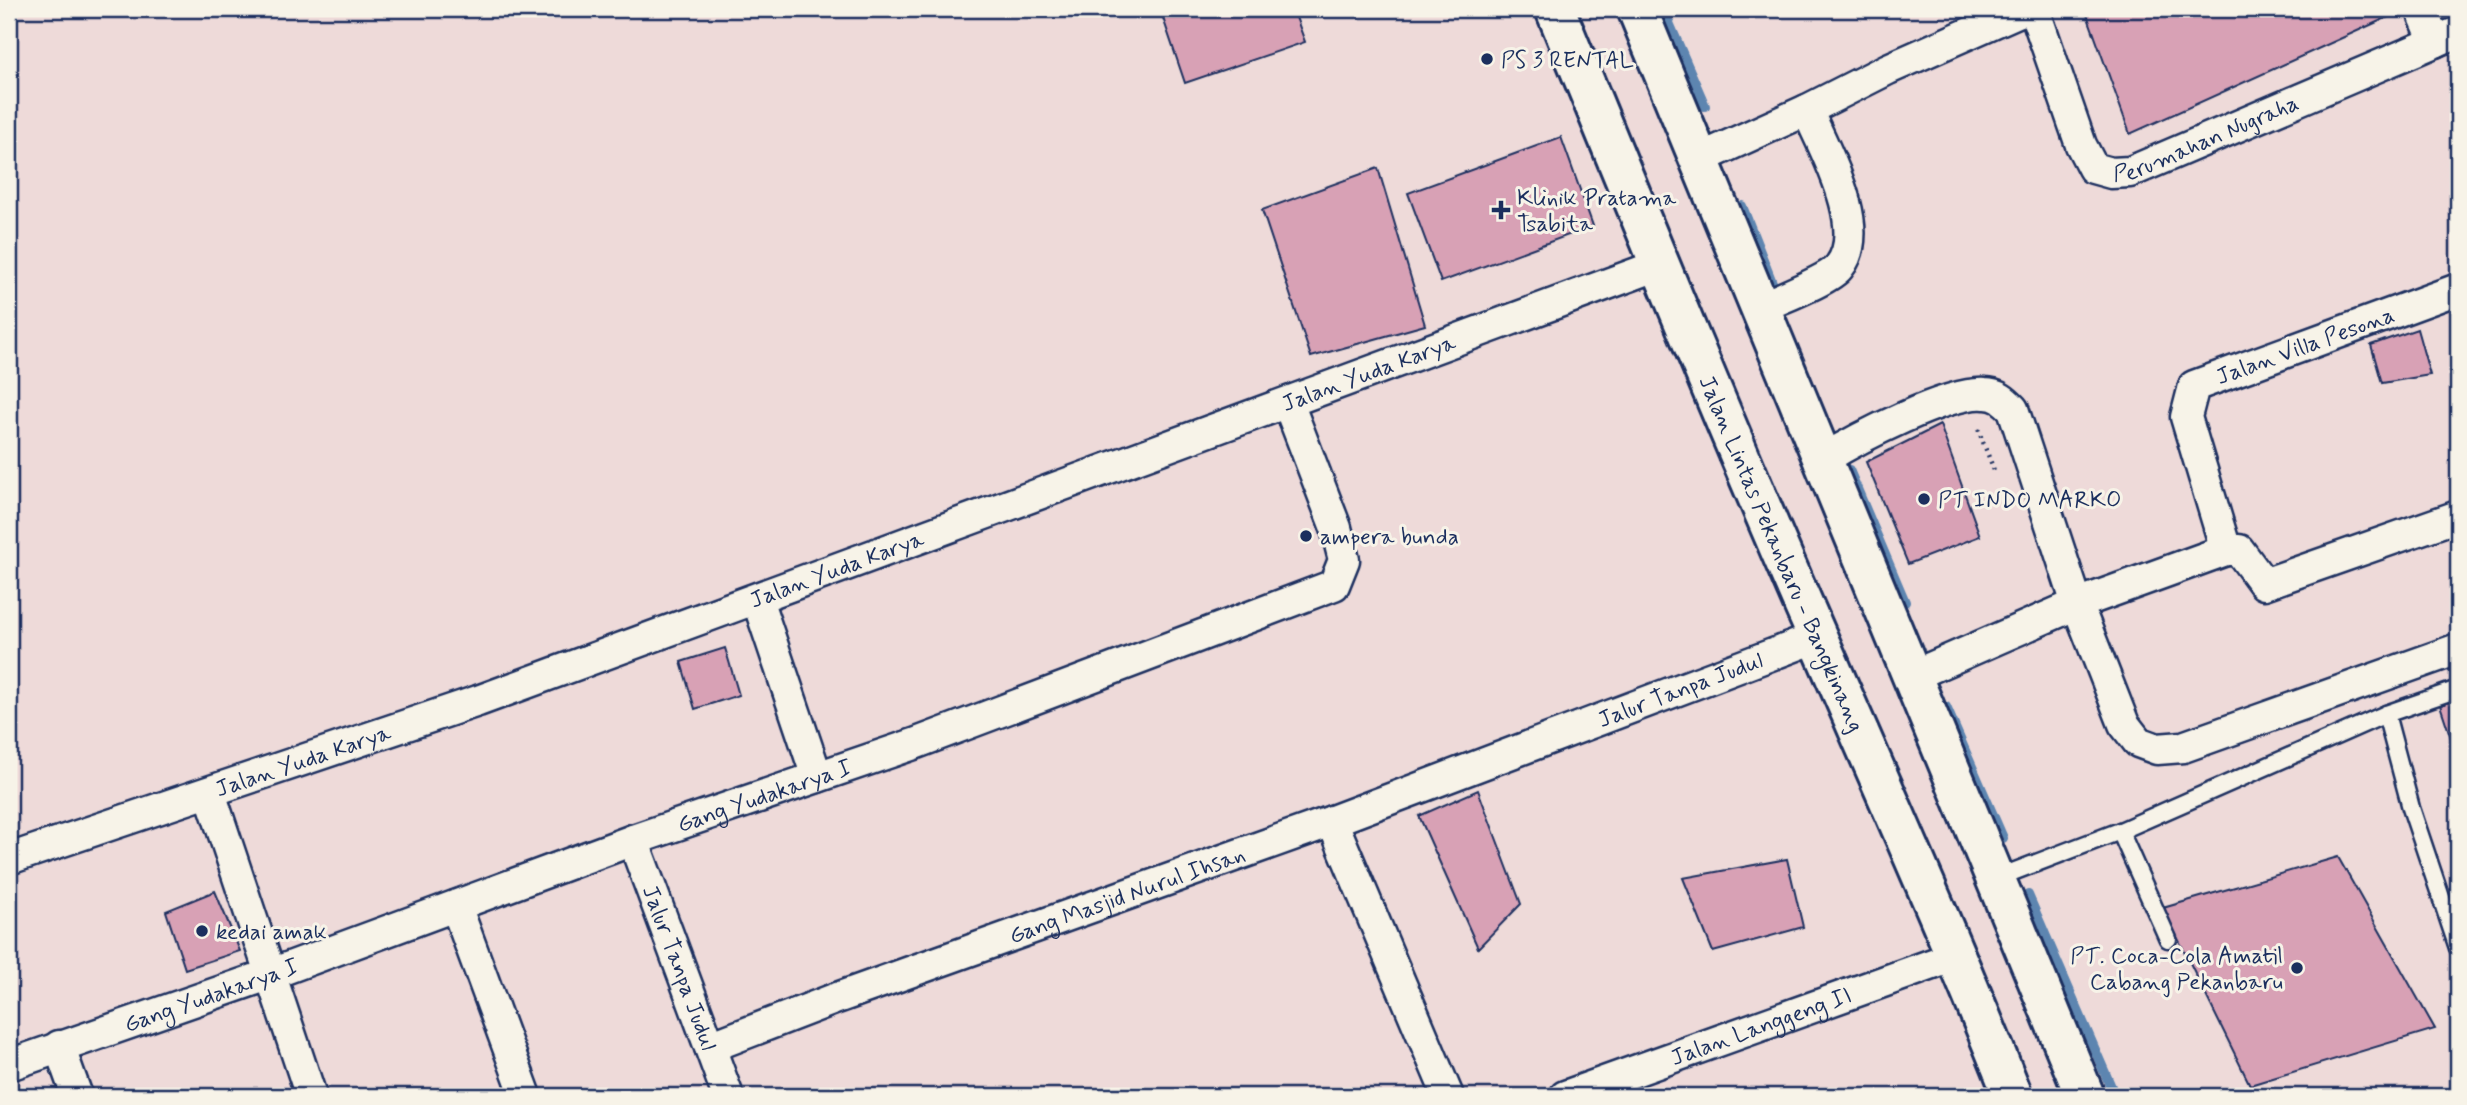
<svg xmlns="http://www.w3.org/2000/svg" width="2467" height="1105" font-family="Mynerve,sans-serif">
  <rect width="100%" height="100%" fill="#eedad9"/>
  <filter id="ink" filterUnits="userSpaceOnUse"><feTurbulence type="fractalNoise" baseFrequency=".0143" numOctaves="2"/><feDisplacementMap in="SourceGraphic" scale="14" xChannelSelector="R" yChannelSelector="G"/><feConvolveMatrix kernelMatrix="1 2 1 2 8 2 1 2 1" color-interpolation-filters="sRGB"/></filter>
  <g filter="url(#ink)">
    <g fill="none" stroke-linecap="round" stroke-linejoin="round">
      <!-- stream -->
      <g stroke="#5d85b0" stroke-width="10">
        <path d="M1663,9L1705,106"/>
        <path d="M1742,206L1775,290"/>
        <path d="M1849,470L1905,602"/>
        <path d="M1946,707L2003,838"/>
        <path d="M2028,895L2115,1096"/>
      </g>
    </g>
    <!-- building -->
    <g fill="#d8a1b5" stroke="#1b2f5e" stroke-width="2">
      <path d="M1160,9H1293L1305,42L1185,83Z"/>
      <path d="M2085,9H2406L2130,134Z"/>
      <path d="M1561,137L1593,226L1441,282L1408,193Z"/>
      <path d="M1378,168L1425,325L1311,357L1262,210Z"/>
      <path d="M2417,329L2430,375L2382,383L2371,345Z"/>
      <path d="M1940,425L1980,536L1908,564L1866,462Z"/>
      <path d="M725,648L739,695L695,709L681,662Z"/>
      <path d="M2458,700V759L2440,705Z"/>
      <path d="M1478,790L1521,904L1478,948L1419,816Z"/>
      <path d="M2338,857L2435,1029L2250,1085L2163,908Z"/>
      <path d="M1787,859L1803,927L1713,952L1683,878Z"/>
      <path d="M215,891L240,951L185,969L166,911Z"/>
    </g>
    <g fill="none" stroke-linecap="round" stroke-linejoin="round">
      <defs>
        <g id="lane">
          <path d="M2386,714L2458,689"/>
          <path d="M2120,831L2168,939"/>
          <path d="M1997,878L2120,831L2386,714L2411,808L2458,948"/>
        </g>
        <g id="street">
          <path id="s1" d="M2034,9L2081,145L2093,168L2111,173L2130,172L2458,32"/>
          <path d="M2421,9L2435,42"/>
          <path d="M1699,159L1807,110"/>
          <path d="M2458,289L2194,386L2186,417L2226,550H2239L2264,584L2458,516"/>
          <path d="M1762,307C1778,299 1829,280 1839,267C1870,229 1824,149 1807,110L1888,69L2024,9"/>
          <path d="M1824,459C1856,439 1948,391 1985,394C1998,394 2005,401 2013,409L2077,604L2124,724L2138,742L2157,749L2183,747L2458,649"/>
          <path d="M757,599L817,777"/>
          <path d="M1912,676L2077,604L2226,550"/>
          <path d="M210,793L311,1096"/>
          <path d="M1332,821L1448,1096"/>
          <path id="s2" d="M633,840L728,1096"/>
          <path id="s3" d="M9,859L478,701L1659,265"/>
          <path d="M456,906L526,1096"/>
          <path d="M59,1046L77,1096"/>
          <path id="s4" d="M710,1047L837,998L1332,821L1818,637"/>
          <path id="s5" d="M9,1065L271,974L633,840L914,744L1334,585L1344,560L1336,528L1288,403"/>
          <path id="s6" d="M1565,1096L1958,955"/>
        </g>
        <g id="highway">
          <path id="s7" d="M1555,9C1641,219 1727,430 1818,638C1884,790 1952,942 2013,1096"/>
          <path d="M1637,9L2085,1096"/>
        </g>
      </defs>
      <!-- lane casing -->
      <use href="#lane" stroke="#1b2f5e" stroke-width="21"/>
      <!-- street casing -->
      <use href="#street" stroke="#1b2f5e" stroke-width="35"/>
      <!-- highway casing -->
      <use href="#highway" stroke="#1b2f5e" stroke-width="44"/>
      <!-- path -->
      <path stroke="#1b2f5e" stroke-width="4.5" stroke-dasharray="2 5" stroke-linecap="butt" d="M1978,429L1995,473"/>
      <!-- lane -->
      <use href="#lane" stroke="#f7f3e8" stroke-width="16"/>
      <!-- street -->
      <use href="#street" stroke="#f7f3e8" stroke-width="30"/>
      <!-- highway -->
      <use href="#highway" stroke="#f7f3e8" stroke-width="38"/>
    </g>
  </g>
  <!-- markers -->
  <g fill="#1b2f5e" stroke="#f7f3e8" stroke-width="2.5">
    <circle cx="1487" cy="59" r="7"/>
    <path d="M1497.5 199.5h7v7h7v7h-7v7h-7v-7h-7v-7h7z"/>
    <circle cx="1924" cy="499" r="7"/>
    <circle cx="1306" cy="536" r="7"/>
    <circle cx="202" cy="931" r="7"/>
    <circle cx="2297" cy="968" r="7"/>
  </g>
  <g text-anchor="middle" stroke-width="6" stroke-linejoin="round" paint-order="stroke">
    <!-- poi labels -->
    <g font-size="23" fill="#1b2f5e" stroke="#f7f3e8" text-anchor="start">
      <text x="1501" y="67">PS 3 RENTAL</text>
      <text x="1517" y="205">Klinik Pratama<tspan x="1517" dy="26">Tsabita</tspan></text>
      <text x="1938" y="507">PT INDO MARKO</text>
      <text x="1320" y="544">ampera bunda</text>
      <text x="216" y="939">kedai amak</text>
      <text x="2283" y="963" text-anchor="end">PT. Coca-Cola Amatil<tspan x="2283" dy="26">Cabang Pekanbaru</tspan></text>
    </g>
    <!-- street labels -->
    <g font-size="23" fill="#1b2f5e" stroke="#f7f3e8">
      <text dy="8" stroke="none"><textPath href="#s1" startOffset="290">Perumahan Nugraha</textPath></text>
      <text transform="translate(2305 345) rotate(-20)" y="8">Jalan Villa Pesona</text>
      <text dy="8" stroke="none"><textPath href="#s3" startOffset="1444">Jalan Yuda Karya</textPath></text>
      <text dy="8" stroke="none"><textPath href="#s7" startOffset="590">Jalan Lintas Pekanbaru - Bangkinang</textPath></text>
      <text dy="8" stroke="none"><textPath href="#s3" startOffset="877">Jalan Yuda Karya</textPath></text>
      <text dy="8" stroke="none"><textPath href="#s4" startOffset="1034">Jalur Tanpa Judul</textPath></text>
      <text dy="8" stroke="none"><textPath href="#s3" startOffset="310">Jalan Yuda Karya</textPath></text>
      <text dy="8" stroke="none"><textPath href="#s5" startOffset="802">Gang Yudakarya I</textPath></text>
      <text dy="8" stroke="none"><textPath href="#s4" startOffset="444">Gang Masjid Nurul Ihsan</textPath></text>
      <text dy="8" stroke="none"><textPath href="#s2" startOffset="136">Jalur Tanpa Judul</textPath></text>
      <text dy="8" stroke="none"><textPath href="#s5" startOffset="214">Gang Yudakarya I</textPath></text>
      <text dy="8" stroke="none"><textPath href="#s6" startOffset="208">Jalan Langgeng II</textPath></text>
    </g>
  </g>
  <!-- margin -->
  <rect width="2467" height="1105" fill="none" stroke="#f7f3e8" stroke-width="35"/>
  <rect x="18" y="18" width="2432" height="1070" fill="none" stroke="#1b2f5e" stroke-width="2.5" filter="url(#ink)"/>
</svg>
